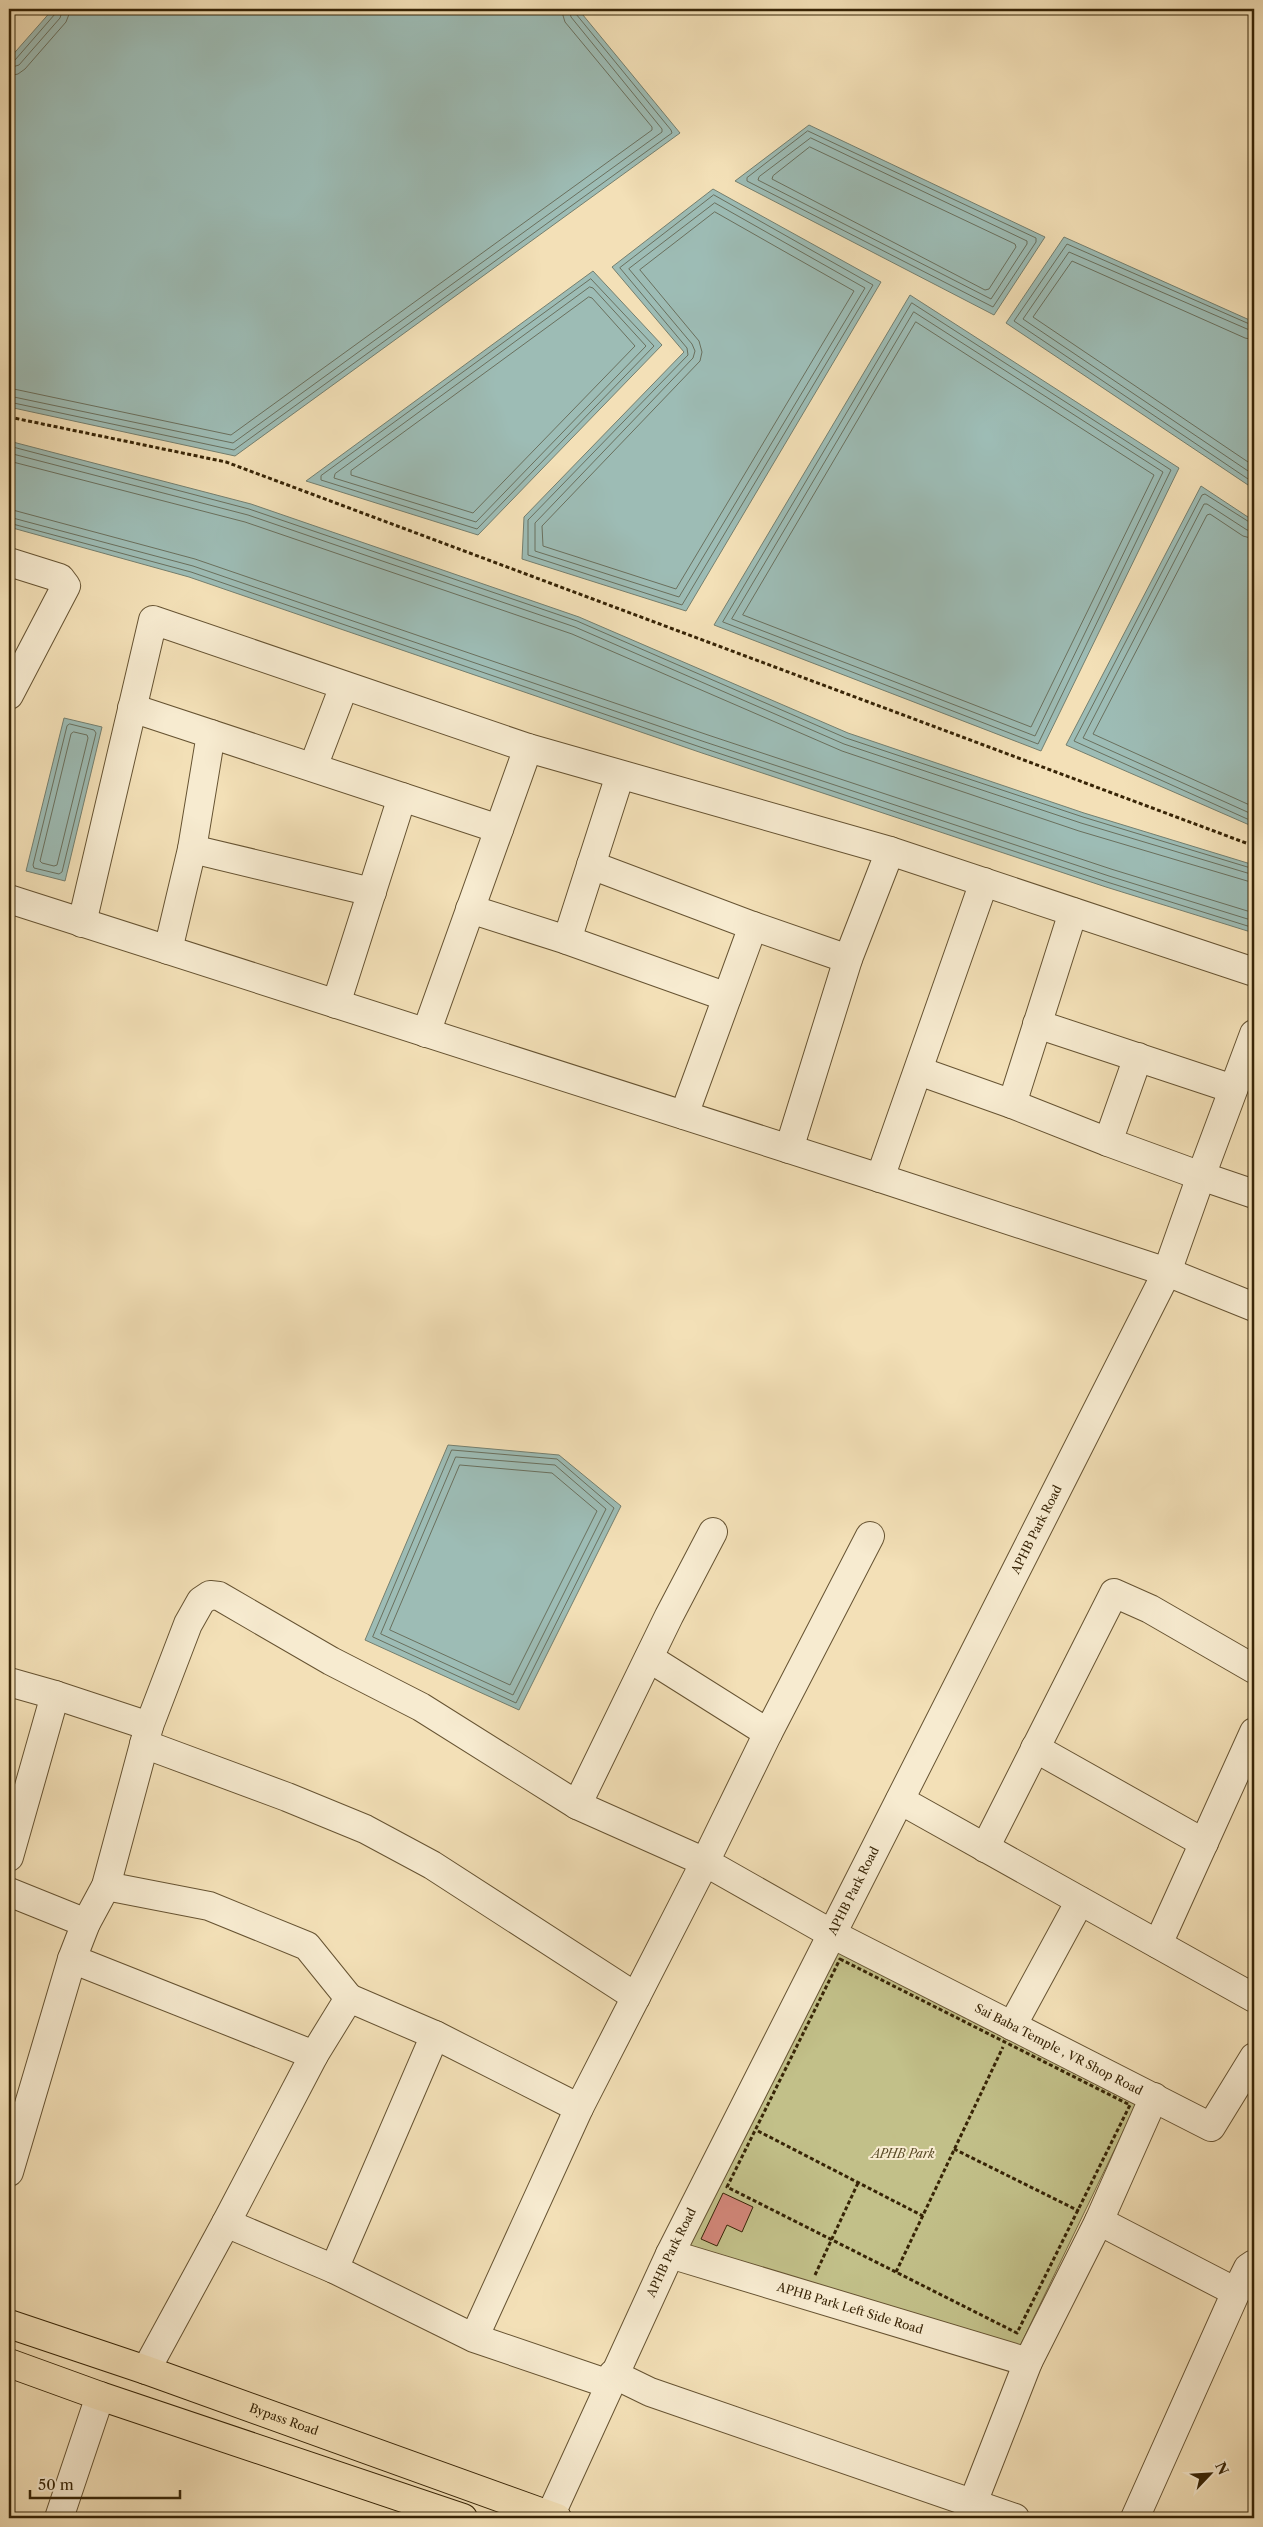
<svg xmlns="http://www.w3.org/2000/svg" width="1263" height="2527" font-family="'Libre Caslon Text',serif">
  <rect width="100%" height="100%" fill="#f3e0b7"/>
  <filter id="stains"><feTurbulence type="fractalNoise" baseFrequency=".004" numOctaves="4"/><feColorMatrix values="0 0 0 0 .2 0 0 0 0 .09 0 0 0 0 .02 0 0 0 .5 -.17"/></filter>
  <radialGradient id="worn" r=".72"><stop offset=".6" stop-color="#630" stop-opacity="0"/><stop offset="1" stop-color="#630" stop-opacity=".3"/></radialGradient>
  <!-- green -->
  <path fill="#c2c089" stroke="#7c7248" d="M837,1951L1136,2105L1020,2346L688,2245Z"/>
  <!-- water -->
  <g fill="#9dbcb5" stroke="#747f6f">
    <path d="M53,9H578L680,133L235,456L9,407V59Z"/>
    <path d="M809,125L1045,237L994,315L735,181Z"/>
    <path d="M713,189L881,282L686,611L522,559L524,517L684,352L612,267Z"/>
    <path d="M1064,237L1254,322V489L1006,323Z"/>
    <path d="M593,271L662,345L478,535L306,481Z"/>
    <path d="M910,295L1179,468L1041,751L714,625Z"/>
    <path d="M9,441L251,504L579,617L848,733L1084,813L1254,865V933L1106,887L702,753L189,577L9,527Z"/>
    <path d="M1201,486L1254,521V827L1066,745Z"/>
    <path d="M64,718L102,727L65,881L26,871Z"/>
    <path d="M448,1445L559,1455L621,1506L519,1710L365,1640Z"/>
  </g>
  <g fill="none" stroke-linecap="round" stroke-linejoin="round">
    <!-- shore -->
    <g stroke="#6a705e" stroke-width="1">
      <path d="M9,62L15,60L55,14L57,9"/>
      <path d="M9,68L19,65L60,18L63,9"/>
      <path d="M9,76L18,74L25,69L66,22L71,9"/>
      <path d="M808,131L1036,238V242L993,307L747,181V178Z"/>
      <path d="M811,138L1027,241V244L991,299L758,180L759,177Z"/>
      <path d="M810,147L1015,244L1016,247L989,289L985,290L772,179L773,176Z"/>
      <path d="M714,195L873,285L682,605L528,555V520L688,355L687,348L620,268Z"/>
      <path d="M715,203L865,288L679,597L535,551V523L693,358L695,351L692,344L629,269Z"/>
      <path d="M715,212L854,291L676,589L543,546L542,526L700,361L702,352L699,341L640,270Z"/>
      <path d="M591,279L654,346L477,529L321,480V476Z"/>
      <path d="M590,287L593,288L646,346L476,522L334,478L335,474Z"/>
      <path d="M589,297L592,298L635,346L473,513L351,475V471Z"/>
      <path d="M912,303L1171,470L1038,744L723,622Z"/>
      <path d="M914,312L1163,472L1035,736L732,619Z"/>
      <path d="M916,322L1154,475L1031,727L743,615Z"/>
      <path d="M1254,326L1067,244L1014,321L1254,483"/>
      <path d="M1254,332L1069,252L1023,319L1254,475"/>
      <path d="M1254,340L1245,338L1072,261L1033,317L1254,466"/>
      <path d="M9,388L231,435L652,130V127L565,22L561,9"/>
      <path d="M9,396L233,443L662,132V129L571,17L569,9"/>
      <path d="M9,402L234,450L672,133L671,130L576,14L575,9"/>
      <path d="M9,446L249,509L577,621L846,738L1083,817L1254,869"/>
      <path d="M9,453L248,515L575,627L844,744L1081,823L1254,875"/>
      <path d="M9,461L245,522L572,634L842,751L1079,831L1254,883"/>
      <path d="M9,509L195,559L708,735L1111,869L1254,913"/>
      <path d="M9,517L193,566L705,742L1109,876L1254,921"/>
      <path d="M9,523L191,572L703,748L1107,882L1254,928"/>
      <path d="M1254,525L1205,494L1202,495L1074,741L1254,822"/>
      <path d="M1254,531L1247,530L1207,504H1204L1083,738L1254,815"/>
      <path d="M1254,539L1243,536L1210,514L1207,515L1093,734L1254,807"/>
      <path d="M70,724L94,730L96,733L62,872L59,874L34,868L33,865L67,726Z"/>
      <path d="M74,732L87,735L88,738L57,865L54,866L42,863L40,861L71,734Z"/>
      <path d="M452,1450L557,1459L614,1508L516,1703L373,1637Z"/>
      <path d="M456,1457L555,1465L606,1509L513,1695L381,1634Z"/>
      <path d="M460,1465L552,1473L597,1511L510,1685L390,1630Z"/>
    </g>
  </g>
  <!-- building -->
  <path fill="#d3877a" stroke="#372406" d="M723,2193L753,2207L742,2232L727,2225L717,2246L701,2239Z"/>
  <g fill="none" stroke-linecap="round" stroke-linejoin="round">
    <defs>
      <g id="minor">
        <path d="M9,562L60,578L66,586L9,695"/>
        <path d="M132,708L499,829"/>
        <path d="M313,767L344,686"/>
        <path d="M192,849L372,892"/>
        <path d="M591,865L753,926L684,1115"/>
        <path d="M9,899L880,1178L1167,1272L1254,1307"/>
        <path d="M470,909L567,940L620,775"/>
        <path d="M82,923L153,620L528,748L890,851L1254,972"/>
        <path d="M753,926L848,959"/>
        <path d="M567,940L727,997"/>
        <path d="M168,950L192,849L211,734"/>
        <path d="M336,1004L402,797"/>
        <path d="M1037,1024L1233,1089"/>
        <path d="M426,1033L528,748"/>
        <path d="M1254,1034L1201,1176L1254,1194"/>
        <path d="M919,1071L1012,1104L1073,912"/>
        <path d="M1012,1104L1108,1142"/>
        <path d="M789,1149L848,959L890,851"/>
        <path d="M880,1178L984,882"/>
        <path d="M649,1658L768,1733L870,1536"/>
        <path d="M9,1682L55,1695L9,1857"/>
        <path d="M55,1695L149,1726"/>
        <path id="s1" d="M768,1733L705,1862L832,1934L1211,2127L1254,2057"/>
        <path d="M144,1744L287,1797L365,1829L432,1865L636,1997"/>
        <path d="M1035,1748L1204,1843"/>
        <path d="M900,1800L1254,1998"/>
        <path d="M985,1848L1114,1593L1150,1609L1254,1669"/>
        <path d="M106,1886L209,1906L307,1946L349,1998"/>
        <path d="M9,1892L86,1923"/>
        <path d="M1158,1944L1254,1732"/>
        <path d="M72,1959L314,2055"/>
        <path d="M1012,2026L1080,1901"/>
        <path d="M579,2108L705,1862L577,1805L669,1616L713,1532"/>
        <path d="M9,2172L72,1959L86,1923L106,1886L149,1726L188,1624L201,1601L210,1595L219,1596L331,1661L421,1707L577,1805"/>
        <path d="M1099,2221L1236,2292"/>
        <path id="s2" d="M670,2254L1028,2362"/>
        <path d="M334,2269L435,2035"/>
        <path d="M474,2338L579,2108L435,2035L349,1998L314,2055L226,2223L334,2269L474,2338L609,2384"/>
        <path d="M146,2370L226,2223"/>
        <path d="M613,2374L650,2392L1015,2518"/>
        <path id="s3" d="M550,2516L670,2254L1167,1272L1201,1176L1108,1142L1138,1057"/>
        <path d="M59,2518L100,2396"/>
        <path d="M967,2518L1028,2362L1099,2221L1154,2097"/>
        <path d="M1135,2518L1236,2292L1248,2268L1254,2264"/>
      </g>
      <g id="major">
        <path id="s4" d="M9,2324L146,2370L557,2518"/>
        <path d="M9,2363L100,2396L463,2518"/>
      </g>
    </defs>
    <!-- minor casing -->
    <use href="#minor" stroke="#665332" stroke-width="30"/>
    <!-- major casing -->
    <use href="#major" stroke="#372406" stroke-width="30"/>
    <!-- path -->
    <g stroke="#372406" stroke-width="3" stroke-dasharray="4 2.5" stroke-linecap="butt">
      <path d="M9,417L226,462L1254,846"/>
      <path d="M840,1959L1130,2105L1017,2333L727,2187Z"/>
      <path d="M758,2131L923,2216"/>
      <path d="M954,2149L1079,2211"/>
      <path d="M896,2272L1003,2047"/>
      <path d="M815,2275L858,2183"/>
    </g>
    <!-- minor -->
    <use href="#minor" stroke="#f7ebd0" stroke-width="28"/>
    <!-- major -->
    <use href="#major" stroke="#f3e0b7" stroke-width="28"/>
  </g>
  <g text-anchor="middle" stroke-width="4" stroke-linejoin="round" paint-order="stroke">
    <!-- street labels -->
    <g font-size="12" fill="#372406" stroke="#f7ebd0">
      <text dy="4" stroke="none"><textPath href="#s3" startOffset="1100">APHB Park Road</textPath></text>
      <text dy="4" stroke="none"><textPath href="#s3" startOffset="695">APHB Park Road</textPath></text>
      <text dy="4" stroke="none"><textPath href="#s1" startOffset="544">Sai Baba Temple , VR Shop Road</textPath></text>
      <text dy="4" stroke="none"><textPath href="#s3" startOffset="290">APHB Park Road</textPath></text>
      <text dy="4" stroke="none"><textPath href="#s2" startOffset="188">APHB Park Left Side Road</textPath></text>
      <text dy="4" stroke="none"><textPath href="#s4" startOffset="291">Bypass Road</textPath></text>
    </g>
    <!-- park labels -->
    <g font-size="12" font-style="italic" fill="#5a4b27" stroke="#f7ebd0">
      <text x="903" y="2158">APHB Park</text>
    </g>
  </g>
  <!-- margin -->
  <rect width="1263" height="2527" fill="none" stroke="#f3e0b7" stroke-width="30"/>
  <rect x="10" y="10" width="1243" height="2507" fill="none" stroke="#372406" stroke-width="2.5"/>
  <rect x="15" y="15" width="1233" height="2497" fill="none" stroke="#372406"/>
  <!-- north arrow -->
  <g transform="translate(1210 2474) rotate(65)" stroke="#f7ebd0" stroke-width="4" paint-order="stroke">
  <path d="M0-4L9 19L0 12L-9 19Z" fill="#372406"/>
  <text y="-8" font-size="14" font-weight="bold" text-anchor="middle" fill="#372406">N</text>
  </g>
  <!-- scale -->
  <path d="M30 2490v8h150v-8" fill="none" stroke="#372406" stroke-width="2.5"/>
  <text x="38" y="2490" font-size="15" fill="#372406" stroke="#f7ebd0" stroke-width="4" paint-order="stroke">50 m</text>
  <rect width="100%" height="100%" filter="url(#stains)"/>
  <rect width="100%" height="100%" fill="url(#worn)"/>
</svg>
